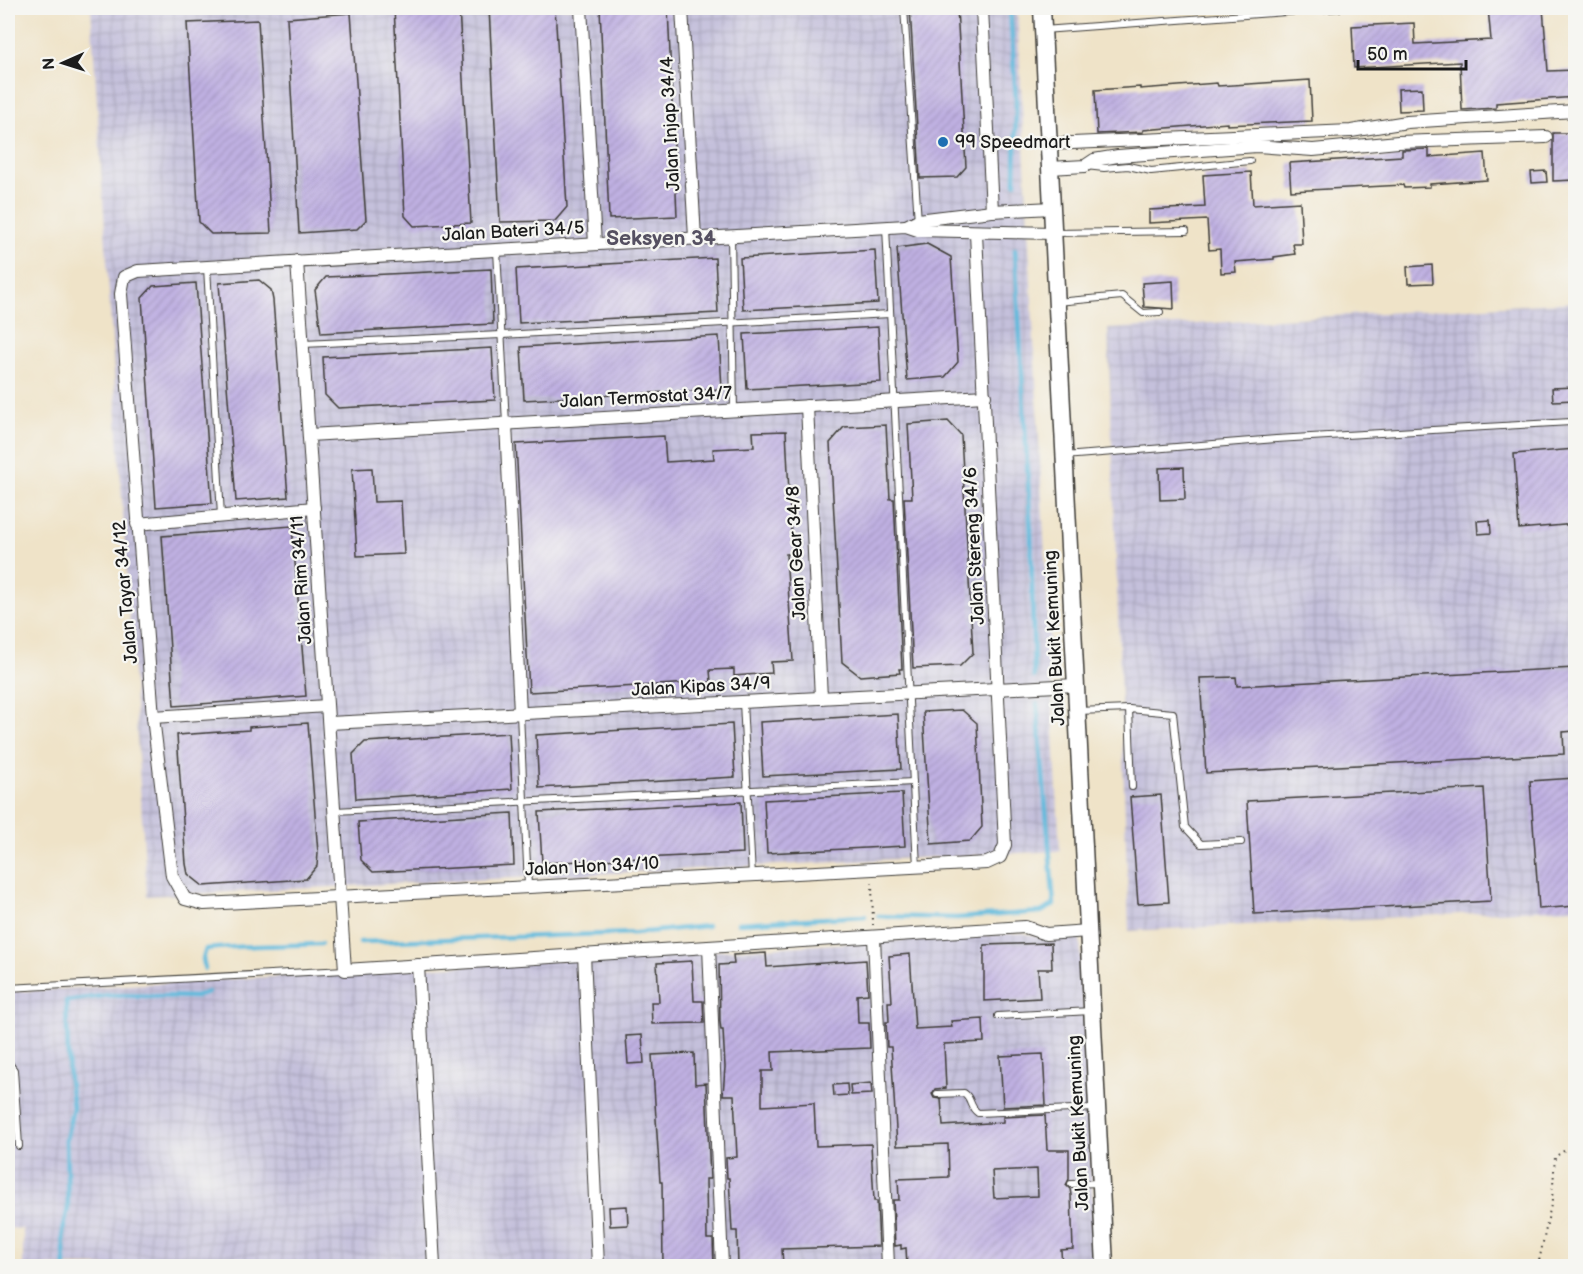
<svg xmlns="http://www.w3.org/2000/svg" width="1583" height="1274" font-family="'Balsamiq Sans',sans-serif">
  <defs>
    <pattern id="industrial-grid" width="8" height="8" patternUnits="userSpaceOnUse" patternTransform="scale(1.5)"><rect width="8" height="8" fill="#c4c0db"/><path d="M0 4h8M4 0v8" fill="none" stroke="#a8a4bb"/></pattern>
    <pattern id="building-hatch" width="6" height="6" patternUnits="userSpaceOnUse" patternTransform="scale(1.5)"><rect width="6" height="6" fill="#bfb0e2"/><path d="M-1 1l2-2M0 6l6-6M5 7l2-2" fill="none" stroke="#a497c1"/></pattern>
  </defs>
  <rect width="100%" height="100%" fill="#f6f6f2"/>
  <filter id="ink" filterUnits="userSpaceOnUse"><feTurbulence type="fractalNoise" baseFrequency=".0167" numOctaves="2"/><feDisplacementMap in="SourceGraphic" scale="12" xChannelSelector="R" yChannelSelector="G"/><feConvolveMatrix kernelMatrix="1 2 1 2 8 2 1 2 1" color-interpolation-filters="sRGB"/></filter>
  <filter id="wash" filterUnits="userSpaceOnUse"><feTurbulence type="fractalNoise" baseFrequency=".008" numOctaves="4" result="noise"/><feDisplacementMap in="SourceGraphic" scale="24" xChannelSelector="R" yChannelSelector="G"/><feGaussianBlur stdDeviation="1.35" result="paint"/><feColorMatrix in="noise" values="0 0 0 0 0 0 0 0 0 0 0 0 0 0 0 0 0 1.4 0 .05"/><feComposite in="paint" operator="in"/></filter>
  <g filter="url(#wash)">
    <rect width="100%" height="100%" fill="#efe3c8"/>
    <!-- industrial -->
    <g fill="url(#industrial-grid)">
      <path d="M91,8H1017L1060,851L147,896Z"/>
      <path d="M1575,302V908L1129,931L1108,329Z"/>
      <path d="M1023,933L1045,939L1080,938L1096,1266H23V1229L8,1228V992Z"/>
    </g>
    <g fill="none" stroke-linecap="round" stroke-linejoin="round">
      <!-- stream -->
      <g stroke="#5ebadc" stroke-width="4.5">
        <path d="M1010,8L1016,101L1015,183"/>
        <path d="M1015,249L1031,535L1034,677"/>
        <path d="M878,916L957,918L1041,912L1054,905L1037,704"/>
        <path d="M738,923L865,916"/>
        <path d="M360,942L636,933L707,926"/>
        <path d="M205,969L203,959L206,949C244,945 283,946 321,944"/>
        <path d="M65,1266L63,1231L68,1208L66,1140L73,1107L69,1081L66,1001L110,995L195,997L208,992"/>
      </g>
    </g>
    <g id="blocks">
      <!-- building -->
      <g fill="url(#building-hatch)" fill-rule="evenodd">
        <path d="M394,8H459L471,223L414,226L405,216Z"/>
        <path d="M489,8H555L567,207L555,221L500,222Z"/>
        <path d="M600,8H668L677,216L609,219Z"/>
        <path d="M910,8H957L966,167L957,177L920,178Z"/>
        <path d="M1488,8H1543L1548,71L1575,70V97L1496,103V108L1462,110L1460,62L1354,68L1352,26L1414,23L1415,44L1491,40Z"/>
        <path d="M351,13L366,220L357,229L299,233L287,18Z"/>
        <path d="M258,20L271,233L211,234L199,222L187,23Z"/>
        <path d="M1310,80L1312,121L1227,125V123L1143,130V132L1097,134L1095,90L1140,87V89L1217,83L1218,86Z"/>
        <path d="M1422,88L1423,110L1399,111L1398,89Z"/>
        <path d="M1553,133H1575V180L1553,181Z"/>
        <path d="M1429,149V157L1485,153L1487,180L1430,184V187L1404,188L1403,185L1291,191L1289,163L1402,156V150Z"/>
        <path d="M1546,171L1547,182L1532,183L1531,172Z"/>
        <path d="M1251,172L1253,205L1300,202L1302,244H1293L1295,254L1274,257V259L1235,262L1236,272L1221,273L1220,249L1209,250L1207,220L1149,223V210L1205,207L1203,175Z"/>
        <path d="M927,244L951,257L958,362L945,377L907,380L897,248Z"/>
        <path d="M875,250L878,303L743,310L740,258Z"/>
        <path d="M715,258L718,313L519,323L516,269Z"/>
        <path d="M1432,265L1433,283L1408,284L1407,267Z"/>
        <path d="M491,269L493,324L321,333L315,290L326,277Z"/>
        <path d="M259,280L271,290L273,300L288,497L236,501L219,283Z"/>
        <path d="M1173,281L1174,309L1144,307L1142,283Z"/>
        <path d="M196,283L212,503L156,507L142,298L153,286Z"/>
        <path d="M878,327L881,382L747,389L744,334Z"/>
        <path d="M719,336L722,389L524,400L521,347Z"/>
        <path d="M492,348L495,400L338,408L325,395L323,357Z"/>
        <path d="M1575,387V400L1553,401L1552,388Z"/>
        <path d="M948,421L961,435L973,653L960,666L913,668L904,498H912L908,424Z"/>
        <path d="M886,425L890,499H894L902,669H899L900,673L860,676L842,662L830,443L844,427Z"/>
        <path d="M786,431L792,554H786L793,661L771,662L772,673L734,676V669L710,670L711,682L529,692L516,444L664,436L666,462L714,459L713,449L754,447L753,432Z"/>
        <path d="M1575,449V524L1519,529L1514,454Z"/>
        <path d="M1184,467L1185,499L1160,500L1159,468Z"/>
        <path d="M372,468L374,502L401,501L404,554L357,556L352,469Z"/>
        <path d="M1490,520L1491,533L1478,534L1477,521Z"/>
        <path d="M292,526L306,696L174,706L162,536Z"/>
        <path d="M1575,668V731L1563,732L1564,754L1206,773L1200,678L1236,677L1237,686Z"/>
        <path d="M962,710L977,723L982,827L970,841L931,844L923,712Z"/>
        <path d="M898,714L901,769L763,776L760,722Z"/>
        <path d="M308,723L318,853L317,866L306,879L203,886L188,874L186,864L177,735L249,730V727Z"/>
        <path d="M732,724L735,777L539,788L536,735Z"/>
        <path d="M509,733L512,789L356,799L353,754L365,742Z"/>
        <path d="M1575,778V906L1539,909L1530,781Z"/>
        <path d="M1484,788L1491,901L1254,914L1247,801Z"/>
        <path d="M902,793L905,846L767,853L764,800Z"/>
        <path d="M1161,795L1169,902L1138,904L1130,797Z"/>
        <path d="M741,802L743,853L542,863L539,812Z"/>
        <path d="M512,813L514,865L373,872L361,860L358,822Z"/>
        <path d="M1051,943L1052,969H1038L1040,998L984,1001V945Z"/>
        <path d="M766,953L767,967L866,960L868,994L857,995L858,1023H869L870,1048L772,1052L773,1071H762V1106L814,1103L816,1146L871,1144L874,1201H877L879,1246L782,1249L783,1266H738L737,1231H732L729,1178H727L726,1158L737,1157L734,1095H723L725,1067L723,1030H721L720,1022L719,965L734,964L733,955Z"/>
        <path d="M910,954L915,1029L952,1027L951,1021L983,1019L984,1042L944,1044L946,1088L935,1089L932,1094L934,1098L941,1099L943,1126L1003,1122V1117L1045,1115L1047,1150H1069V1179L1066,1185L1070,1189L1071,1195L1073,1249L1061,1250L1062,1266H907L906,1248L901,1249V1245L895,1246L893,1200H899L898,1179L949,1177L948,1144L897,1146L891,1047H887L886,1022H889L888,1002H892L889,956ZM1037,1169L1038,1196L994,1198L992,1171Z"/>
        <path d="M692,961L694,1001H703L704,1023L652,1024L651,1002H659L657,963Z"/>
        <path d="M642,1035L644,1063L628,1064L626,1036Z"/>
        <path d="M694,1053L695,1084L706,1083L710,1179H706L707,1239H713L714,1266H663L662,1182H660L652,1055Z"/>
        <path d="M1043,1054L1046,1105L1003,1107L1000,1056Z"/>
        <path d="M871,1083L872,1094L851,1095L850,1085Z"/>
        <path d="M847,1084L848,1095L834,1096L833,1085Z"/>
        <path d="M627,1206L628,1225L610,1226L609,1207Z"/>
      </g>
    </g>
  </g>
  <g filter="url(#ink)">
    <use href="#blocks" fill-opacity="0" stroke="#3c3a36" stroke-width="1.5"/>
    <g fill="none" stroke-linecap="round" stroke-linejoin="round">
      <defs>
        <g id="lane">
          <path d="M904,8L918,222"/>
          <path d="M1043,30L1340,8"/>
          <path d="M1086,166L1104,168L1128,166L1151,171L1250,161"/>
          <path d="M886,227L917,867"/>
          <path d="M1054,233L1186,231"/>
          <path d="M731,236L734,410"/>
          <path d="M497,250L506,424"/>
          <path d="M207,267L221,516"/>
          <path d="M1057,302L1122,296L1143,313L1160,312"/>
          <path d="M303,344L501,335L890,314"/>
          <path d="M1064,456L1276,439L1571,422L1576,428"/>
          <path d="M743,702L752,876"/>
          <path d="M1129,709L1132,787"/>
          <path d="M1078,711L1129,709L1173,713L1185,827L1201,844L1241,842"/>
          <path d="M520,714L528,886"/>
          <path d="M335,811L913,782"/>
          <path d="M8,988L345,970"/>
          <path d="M998,1016L1091,1011"/>
          <path d="M8,1062L14,1070L19,1146"/>
          <path d="M937,1094L964,1093C972,1098 969,1107 978,1113L1096,1108"/>
          <path d="M1071,1184L1100,1183"/>
        </g>
        <g id="street">
          <path d="M581,8L595,244"/>
          <path d="M682,8L695,238"/>
          <path d="M982,8L992,211"/>
          <path d="M1049,144L1351,131L1407,122L1574,111"/>
          <path d="M1050,168L1085,166L1094,160L1118,156L1257,146L1313,150L1398,142L1546,137"/>
          <path d="M906,226L918,220L992,211L1052,208"/>
          <path d="M976,233L1005,845L1000,857L987,863L204,904L185,899L172,876L153,717L121,294L124,277L138,271L906,226L918,230L1053,233"/>
          <path d="M297,261L345,970L1025,927L1046,934L1088,931"/>
          <path d="M807,406L821,698"/>
          <path d="M506,424L520,713"/>
          <path d="M309,435L985,396"/>
          <path d="M137,524L314,508"/>
          <path d="M153,717L327,706"/>
          <path d="M329,723L1076,685"/>
          <path d="M874,937L888,1266"/>
          <path d="M709,947L722,1266"/>
          <path d="M584,954L598,1266"/>
          <path d="M418,965L434,1266"/>
        </g>
        <path id="secondary" d="M1042,8L1105,1266"/>
      </defs>
      <!-- lane casing -->
      <use href="#lane" stroke="#3c3a36" stroke-width="8"/>
      <!-- street casing -->
      <use href="#street" stroke="#3c3a36" stroke-width="14"/>
      <!-- secondary casing -->
      <use href="#secondary" stroke="#3c3a36" stroke-width="19"/>
      <!-- path -->
      <g stroke="#3c3a36" stroke-width="2" stroke-dasharray="1.5 4.5" stroke-linecap="butt">
        <path d="M872,882L873,925"/>
        <path d="M1538,1266L1552,1200L1555,1157L1568,1148H1576"/>
      </g>
      <!-- lane -->
      <use href="#lane" stroke="#fff" stroke-width="6"/>
      <!-- street -->
      <use href="#street" stroke="#fff" stroke-width="12"/>
      <!-- secondary -->
      <use href="#secondary" stroke="#fff" stroke-width="16"/>
    </g>
  </g>
  <!-- markers -->
  <circle fill="#1f6fb2" stroke="#f6f6f2" stroke-width="2" cx="943" cy="142" r="6"/>
  <g text-anchor="middle" stroke-width="4.5" stroke-linejoin="round" paint-order="stroke">
    <!-- street labels -->
    <g font-size="18" fill="#1c1c1c" stroke="#f6f6f2">
      <text transform="translate(670 124) rotate(-93)" y="6">Jalan Injap 34/4</text>
      <text transform="translate(513 231) rotate(-3)" y="6">Jalan Bateri 34/5</text>
      <text transform="translate(646 397) rotate(-3)" y="6">Jalan Termostat 34/7</text>
      <text transform="translate(974 546) rotate(-93)" y="6">Jalan Stereng 34/6</text>
      <text transform="translate(796 553) rotate(-93)" y="6">Jalan Gear 34/8</text>
      <text transform="translate(301 580) rotate(-94)" y="6">Jalan Rim 34/11</text>
      <text transform="translate(125 592) rotate(-95)" y="6">Jalan Tayar 34/12</text>
      <text transform="translate(1054 638) rotate(-93)" y="6">Jalan Bukit Kemuning</text>
      <text transform="translate(701 686) rotate(-3)" y="6">Jalan Kipas 34/9</text>
      <text transform="translate(592 866) rotate(-3)" y="6">Jalan Hon 34/10</text>
      <text transform="translate(1078 1123) rotate(-93)" y="6">Jalan Bukit Kemuning</text>
    </g>
    <!-- poi labels -->
    <g font-size="18" fill="#1c1c1c" stroke="#f6f6f2" text-anchor="start">
      <text x="955" y="148">99 Speedmart</text>
    </g>
    <!-- quarter labels -->
    <g font-size="21" font-weight="bold" fill="#555061" stroke="#f6f6f2">
      <text x="661" y="245">Seksyen 34</text>
    </g>
  </g>
  <!-- margin -->
  <rect width="1583" height="1274" fill="none" stroke="#f6f6f2" stroke-width="30"/>
  <!-- north arrow -->
  <g transform="translate(63 63) rotate(267)" stroke="#f6f6f2" stroke-width="4.5" paint-order="stroke">
  <path d="M0-4.5L10 22L0 15L-10 22Z" fill="#1c1c1c"/>
  <text y="-9" font-size="16" font-weight="bold" text-anchor="middle" fill="#1c1c1c">N</text>
  </g>
  <!-- scale -->
  <path d="M1358 60v9h108v-9" fill="none" stroke="#1c1c1c" stroke-width="3"/>
  <text x="1367" y="60" font-size="18" fill="#1c1c1c" stroke="#f6f6f2" stroke-width="4.5" paint-order="stroke">50 m</text>
</svg>
